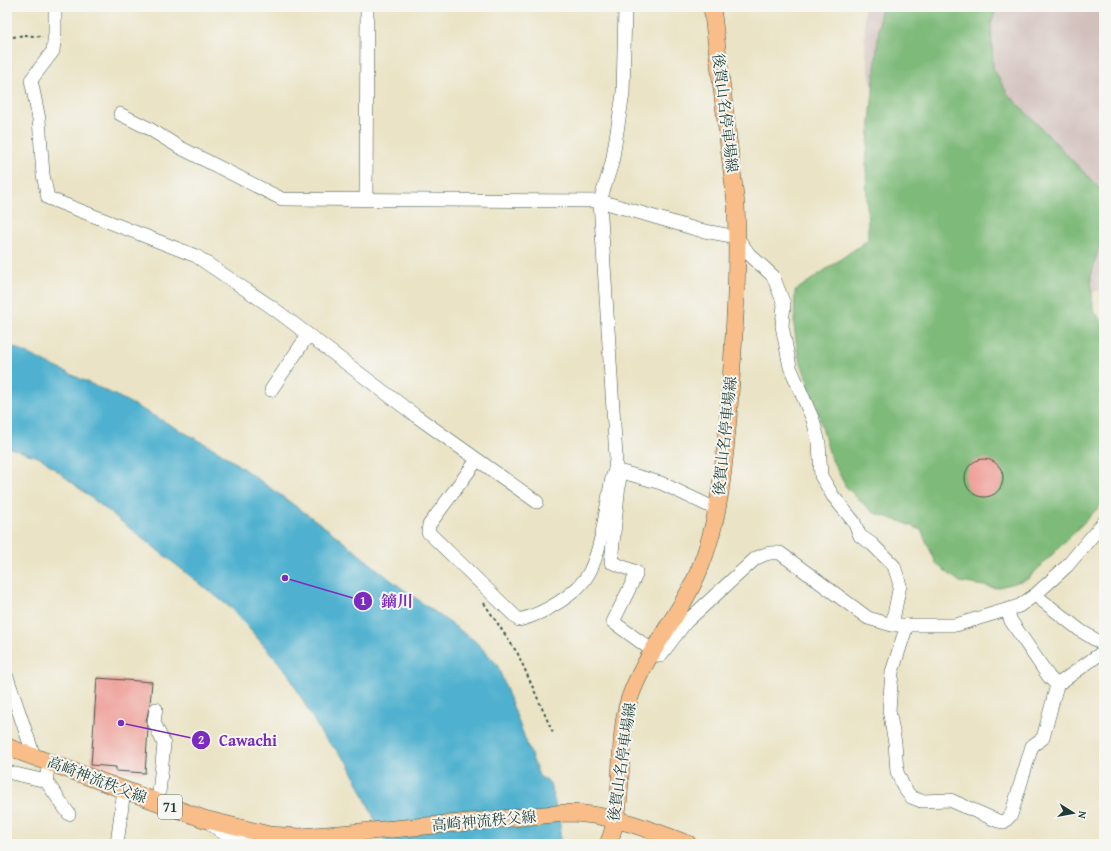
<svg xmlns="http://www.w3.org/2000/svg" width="1111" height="851" font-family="'Gentium Book Plus','Noto Serif JP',serif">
  <rect width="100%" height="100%" fill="#f6f6f2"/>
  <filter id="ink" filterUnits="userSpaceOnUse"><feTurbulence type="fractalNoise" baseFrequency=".025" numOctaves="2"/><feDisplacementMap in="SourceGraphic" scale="8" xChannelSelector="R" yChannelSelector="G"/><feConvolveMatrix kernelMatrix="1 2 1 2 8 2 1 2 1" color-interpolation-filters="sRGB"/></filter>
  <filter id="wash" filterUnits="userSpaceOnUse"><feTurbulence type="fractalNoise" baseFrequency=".012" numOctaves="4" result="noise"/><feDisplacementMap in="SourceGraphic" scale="16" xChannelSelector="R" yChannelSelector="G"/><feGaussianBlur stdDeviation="0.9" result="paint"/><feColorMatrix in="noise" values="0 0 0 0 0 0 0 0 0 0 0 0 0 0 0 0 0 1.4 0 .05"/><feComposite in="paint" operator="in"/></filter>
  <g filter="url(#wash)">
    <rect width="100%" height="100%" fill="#eae3c5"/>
    <!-- industrial -->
    <path fill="#d1c0bc" d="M864,7H1104V290L1066,296L877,114L865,50Z"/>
    <!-- forest -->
    <path fill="#7eba79" stroke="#4e7c56" d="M881,7H997L991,24L993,68L1007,93L1104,193V229L1091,276L1093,310L1104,323V502L1028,579L996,588L960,582L937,565L921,530L902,522L872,512L846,487L830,456L817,409L798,354L794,326L795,291L868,240L866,164Z"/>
    <!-- water -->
    <path fill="#50b1cf" stroke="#387782" d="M7,344L123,399L220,452L329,530L392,581L475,641L497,664L539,776L550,783L560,824V840L561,844H386L349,764L322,735L287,672L232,609L41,458L7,447Z"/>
    <g id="blocks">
      <!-- building -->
      <g fill="#ee9d96">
        <circle cx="984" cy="478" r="19"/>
        <path d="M97,678L152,682L150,704L146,721L148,729L145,773L116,771V767L91,765Z"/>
      </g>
    </g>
  </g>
  <g filter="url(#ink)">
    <use href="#blocks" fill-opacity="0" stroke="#3d564a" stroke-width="1"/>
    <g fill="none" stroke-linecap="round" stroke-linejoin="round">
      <defs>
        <g id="minor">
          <path d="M55,7V33L53,51L31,80L39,119L43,175L48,198L196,256L273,308L416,416L537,502"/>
          <path d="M120,114L148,128L179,147L282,199L600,201L699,230L737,237L749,254L773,276L784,304L782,326L790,367L813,420L819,443L821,476L833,496L854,522L860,536L872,544L894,566L900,585L892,625"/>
          <path d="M366,199L367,7"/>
          <path d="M271,390L308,335"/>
          <path d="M477,460L429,525L428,532L519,620C543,614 579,594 590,571C603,544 606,506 612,478L615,470L616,457L600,201L612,163L623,94L625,7"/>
          <path d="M615,470L661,483L718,510"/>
          <path d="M620,474L611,562L636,572V575L613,622L660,656L686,622L755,559C764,554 769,552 780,553L868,618L892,625H956L1019,606L1035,595L1067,566L1104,522"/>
          <path d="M1035,595L1081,631L1104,645"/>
          <path d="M1007,610L1011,621L1049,677L1057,685"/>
          <path d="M907,625L892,672L889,710L895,743L897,772L904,788L911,797L921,801L950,800L998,821L1004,822L1011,815L1032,746L1043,738L1057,685L1104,651"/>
          <path d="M7,677L34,756"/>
          <path d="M156,709L154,722L164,744L158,803"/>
          <path d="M49,762L46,781L69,814"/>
          <path d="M7,772L46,781"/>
          <path d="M207,821L223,833L247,844"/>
          <path d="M117,844L124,790"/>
        </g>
        <g id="major">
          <path d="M7,747L204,819L269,835L300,837L339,834L566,813C608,813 649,829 688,844"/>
          <path d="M608,844C627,802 615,745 629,700C645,652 682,614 700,568C721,516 724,462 729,408C734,340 739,272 736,204L712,7"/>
        </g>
      </defs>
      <!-- minor casing -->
      <use href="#minor" stroke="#3d564a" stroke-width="14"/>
      <!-- major casing -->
      <use href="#major" stroke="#3d564a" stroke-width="18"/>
      <!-- path -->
      <g stroke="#3d564a" stroke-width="2" stroke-dasharray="3 3" stroke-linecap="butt">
        <path d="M7,38L25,35L43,37"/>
        <path d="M484,603L518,654L553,733"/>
      </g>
      <!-- minor -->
      <use href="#minor" stroke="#fff" stroke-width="13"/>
      <!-- major -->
      <use href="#major" stroke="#f8bd88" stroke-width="17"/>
    </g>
  </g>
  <g text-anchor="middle" stroke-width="4" stroke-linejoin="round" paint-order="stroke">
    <!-- shield labels -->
    <rect fill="#f6f6f2" stroke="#60746d" stroke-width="1" x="158" y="795" width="24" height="24" rx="3"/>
    <g font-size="14" font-weight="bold" fill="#1f3d34">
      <text x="170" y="812">71</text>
    </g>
    <!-- street labels -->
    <g font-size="15" fill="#1f3d34" stroke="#f6f6f2">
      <text transform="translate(725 113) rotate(83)" y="5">後賀山名停車場線</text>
      <text transform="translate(725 436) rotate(-84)" y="5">後賀山名停車場線</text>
      <text transform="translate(622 762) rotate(-82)" y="5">後賀山名停車場線</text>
      <text transform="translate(97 780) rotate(21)" y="5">高崎神流秩父線</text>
      <text transform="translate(484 821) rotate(-5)" y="5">高崎神流秩父線</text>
    </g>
  </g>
  <!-- callouts -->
  <path fill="none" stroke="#7b2cbf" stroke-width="1.5" d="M285 578L363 601M121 723L201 740"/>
  <g fill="#7b2cbf" stroke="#f6f6f2" stroke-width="1.5">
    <circle cx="285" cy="578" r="4"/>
    <circle cx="121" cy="723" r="4"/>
    <circle cx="363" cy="601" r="10"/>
    <circle cx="201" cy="740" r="10"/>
  </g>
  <g font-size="12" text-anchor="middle" font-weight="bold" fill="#fff">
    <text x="363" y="605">1</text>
    <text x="201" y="744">2</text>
  </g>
  <g font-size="16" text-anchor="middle" font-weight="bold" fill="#7b2cbf" stroke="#f6f6f2" stroke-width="4" stroke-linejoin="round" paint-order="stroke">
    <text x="397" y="607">鏑川</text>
    <text x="248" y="746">Cawachi</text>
  </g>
  <!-- margin -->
  <rect width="1111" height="851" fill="none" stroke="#f6f6f2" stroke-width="24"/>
  <!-- north arrow -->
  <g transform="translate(1073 813) rotate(101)" stroke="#f6f6f2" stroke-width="3" paint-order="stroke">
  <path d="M0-3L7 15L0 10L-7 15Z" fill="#1f3d34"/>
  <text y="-6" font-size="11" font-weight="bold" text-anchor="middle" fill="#1f3d34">N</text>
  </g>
</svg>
